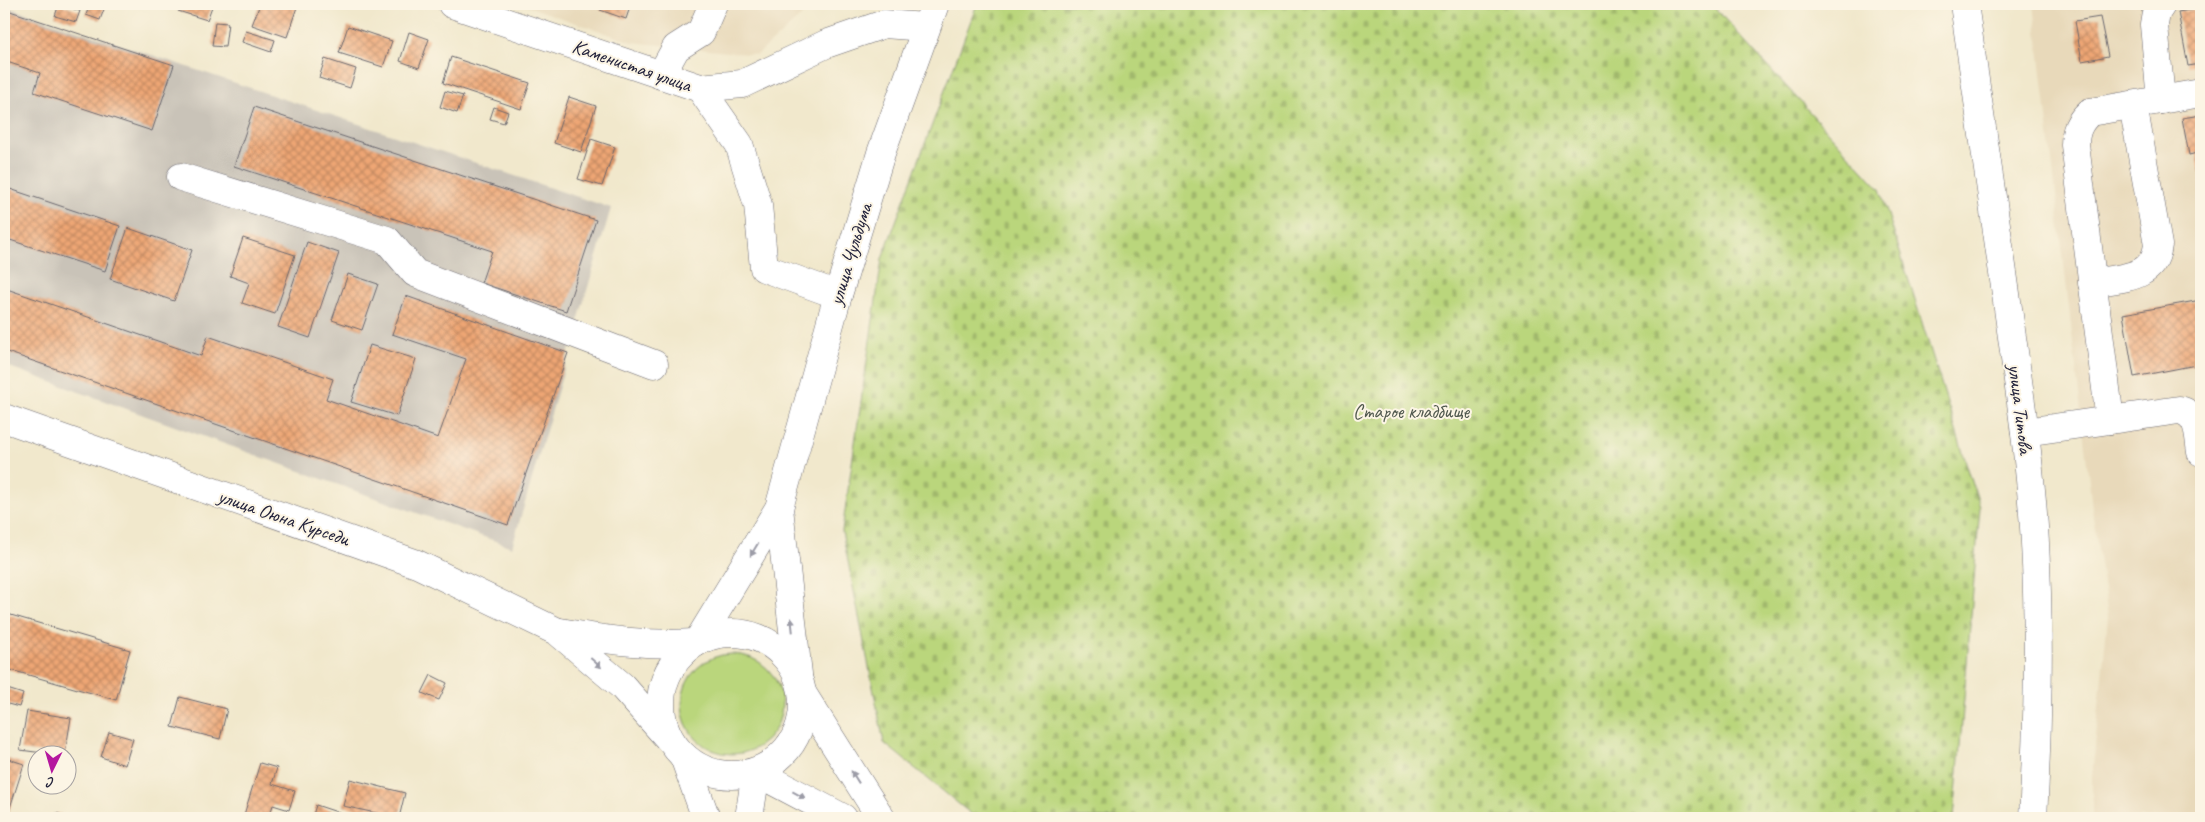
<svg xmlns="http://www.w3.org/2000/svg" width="2205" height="822" font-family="Caveat,sans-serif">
  <defs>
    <pattern id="cemetery-stones" width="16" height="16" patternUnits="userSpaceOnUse" patternTransform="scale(1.25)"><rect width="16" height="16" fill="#bad67c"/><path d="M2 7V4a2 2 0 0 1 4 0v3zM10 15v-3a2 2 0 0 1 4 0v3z" fill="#a0b76c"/></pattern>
    <pattern id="building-cross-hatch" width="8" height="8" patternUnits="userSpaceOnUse" patternTransform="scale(1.25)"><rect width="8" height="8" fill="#eea674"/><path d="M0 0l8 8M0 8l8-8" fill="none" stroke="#c08760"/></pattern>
  </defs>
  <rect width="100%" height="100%" fill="#fcf5e5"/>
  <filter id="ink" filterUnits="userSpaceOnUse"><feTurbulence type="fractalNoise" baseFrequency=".02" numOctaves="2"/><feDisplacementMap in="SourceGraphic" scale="10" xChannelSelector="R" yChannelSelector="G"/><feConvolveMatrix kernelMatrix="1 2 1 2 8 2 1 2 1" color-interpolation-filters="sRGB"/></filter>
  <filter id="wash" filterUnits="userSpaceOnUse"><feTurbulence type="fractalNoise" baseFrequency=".0096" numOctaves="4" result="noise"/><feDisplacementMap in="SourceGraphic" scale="20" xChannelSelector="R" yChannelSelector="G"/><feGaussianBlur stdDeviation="1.12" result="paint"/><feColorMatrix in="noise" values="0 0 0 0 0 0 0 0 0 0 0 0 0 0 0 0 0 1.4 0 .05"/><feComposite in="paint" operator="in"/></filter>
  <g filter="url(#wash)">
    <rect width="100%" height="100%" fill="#f1e8cc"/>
    <!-- built -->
    <g fill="#e8d9ba">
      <path d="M521,4H815L757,55L632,42Z"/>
      <path d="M2034,4H2201V818H2092V777L2108,616L2093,516Z"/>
    </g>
    <!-- industrial -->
    <path fill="#c9c3b8" d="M4,6L611,208L512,547L4,365Z"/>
    <!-- grass -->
    <circle fill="#bad67c" stroke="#6e7c5c" cx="732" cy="704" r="50"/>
    <!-- cemetery -->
    <path fill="url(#cemetery-stones)" stroke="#6e7c5c" d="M977,4H1711L1880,189L1980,507L1954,818H976L884,743L842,531L882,259Z"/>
    <g id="blocks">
      <!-- building -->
      <g fill="url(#building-cross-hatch)">
        <path d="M59,4L80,11L76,22L55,16Z"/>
        <path d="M90,4H106L100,20L86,15Z"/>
        <path d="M181,4H213L207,20L178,11Z"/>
        <path d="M260,4H298L287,37L252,25Z"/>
        <path d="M602,4H631L626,19L600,10Z"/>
        <path d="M2201,8V64L2188,66L2178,12Z"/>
        <path d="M4,9L174,65L152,131L34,92L40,73L4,61Z"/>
        <path d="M2100,17L2108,56L2082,61L2075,21Z"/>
        <path d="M215,22L228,23L225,47L212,46Z"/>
        <path d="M348,26L392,41L383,67L339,53Z"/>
        <path d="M246,31L275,40L271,52L242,42Z"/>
        <path d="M409,32L429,39L419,68L400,61Z"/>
        <path d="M451,57L530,83L521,109L443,83Z"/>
        <path d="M325,59L356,69L350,88L319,78Z"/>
        <path d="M445,91L463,96L457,113L440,107Z"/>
        <path d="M569,97L596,106L581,152L554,143Z"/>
        <path d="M254,107L596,220L566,311L481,283L492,251L234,166Z"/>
        <path d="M494,107L508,112L504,123L490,119Z"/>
        <path d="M2201,115V173H2200L2197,153L2189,155L2182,118Z"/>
        <path d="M591,139L615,147L602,186L578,179Z"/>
        <path d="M4,187L120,226L105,271L4,238Z"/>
        <path d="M128,228L192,250L174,301L110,279Z"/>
        <path d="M243,238L295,255L275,314L242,303L249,283L230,276Z"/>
        <path d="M307,242L339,253L310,338L278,327Z"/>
        <path d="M348,274L378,284L362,330L332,320Z"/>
        <path d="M4,288L201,356L208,336L333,379L326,399L438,438L466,359L392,334L406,296L568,353L508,525L4,351Z"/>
        <path d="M2201,300V364L2134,377L2123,314Z"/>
        <path d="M370,345L416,359L397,416L351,402Z"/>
        <path d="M4,613L130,650L116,700L4,668Z"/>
        <path d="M431,675L447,683L439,700L422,693Z"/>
        <path d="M4,688L23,694L19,707L4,703Z"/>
        <path d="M180,697L227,709L220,739L172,727Z"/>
        <path d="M27,711L71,718L65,754H51L20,750Z"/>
        <path d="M109,732L133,739L125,765L101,757Z"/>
        <path d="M5,758L24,764L8,814L4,813Z"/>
        <path d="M260,763L277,768L272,784L295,791L289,810L273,805L269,818H243Z"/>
        <path d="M350,779L405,793L399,818L343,806Z"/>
        <path d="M316,805L340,813L338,818H312Z"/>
        <path d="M56,813L72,818H54Z"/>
      </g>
    </g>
  </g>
  <g filter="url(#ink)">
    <use href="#blocks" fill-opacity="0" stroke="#6a676e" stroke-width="1"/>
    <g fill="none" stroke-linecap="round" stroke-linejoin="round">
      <defs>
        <g id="minor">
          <path d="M452,4L700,88L742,84L826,44L884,24L925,27"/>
          <path d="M661,75L676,48L701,32L713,4"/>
          <path d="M700,88L739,144L758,205L764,268L838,295"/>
          <path d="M2201,93L2090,112C2079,122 2075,131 2075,145L2110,420L2179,410C2200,414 2198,434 2201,452"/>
          <path d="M2161,100L2154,25L2156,13L2162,4"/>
          <path d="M181,177L387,240L415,273L654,364"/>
          <path d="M2092,283C2121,277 2154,280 2158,245L2133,105"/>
          <path d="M4,418L417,564L558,632L622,686L670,740"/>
          <path d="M2025,432L2110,420"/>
          <path d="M560,632C605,640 649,646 695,643"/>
          <path d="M804,696L881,818"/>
          <path d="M756,772L843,818"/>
        </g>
        <g id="major">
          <path d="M1964,4C1980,112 1996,221 2011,330C2021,401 2031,471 2035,543C2040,634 2038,727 2033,818"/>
          <path d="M779,508L798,674"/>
          <circle cx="732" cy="704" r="71"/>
          <path d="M698,641L779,508L838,295L881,153L935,4"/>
          <path d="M684,757L706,818"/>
          <path d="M749,818L756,772"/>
        </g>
      </defs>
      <!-- minor casing -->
      <use href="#minor" stroke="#6a676e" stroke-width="29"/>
      <!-- major casing -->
      <use href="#major" stroke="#6a676e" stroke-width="29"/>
      <!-- minor -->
      <use href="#minor" stroke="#fff" stroke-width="28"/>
      <!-- major -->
      <use href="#major" stroke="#fff" stroke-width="28"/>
    </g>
    <!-- one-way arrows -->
    <defs><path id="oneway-solid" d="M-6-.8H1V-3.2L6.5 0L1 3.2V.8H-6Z" transform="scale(1.25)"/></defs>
    <g fill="#9c9ca7">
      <use href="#oneway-solid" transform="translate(754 550) rotate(121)"/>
      <use href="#oneway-solid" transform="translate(792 625) rotate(-96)"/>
      <use href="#oneway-solid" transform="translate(596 663) rotate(41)"/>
      <use href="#oneway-solid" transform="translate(855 777) rotate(-122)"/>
      <use href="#oneway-solid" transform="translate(799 795) rotate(28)"/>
    </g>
  </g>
  <g text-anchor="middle" stroke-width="4" stroke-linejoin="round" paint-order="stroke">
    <!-- street labels -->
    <g font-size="20" fill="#22223b" stroke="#fcf5e5">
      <text transform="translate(632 65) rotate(19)" y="7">Каменистая улица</text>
      <text transform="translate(850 254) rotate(-73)" y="7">улица Чульдума</text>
      <text transform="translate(2021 409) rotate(83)" y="7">улица Титова</text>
      <text transform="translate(284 517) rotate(19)" y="7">улица Оюна Курседи</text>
    </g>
    <!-- park labels -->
    <g font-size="20" fill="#50584e" stroke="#fcf5e5">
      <text x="1411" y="418">Старое кладбище</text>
    </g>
  </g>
  <!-- margin -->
  <rect width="2205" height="822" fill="none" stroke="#fcf5e5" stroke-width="20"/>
  <!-- north arrow -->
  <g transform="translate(52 770) rotate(185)"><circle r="24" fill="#fcf5e5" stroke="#a5a1a1"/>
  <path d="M0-4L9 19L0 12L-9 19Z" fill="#b5179e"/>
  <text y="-8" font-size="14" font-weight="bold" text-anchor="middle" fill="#22223b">С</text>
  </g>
</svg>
